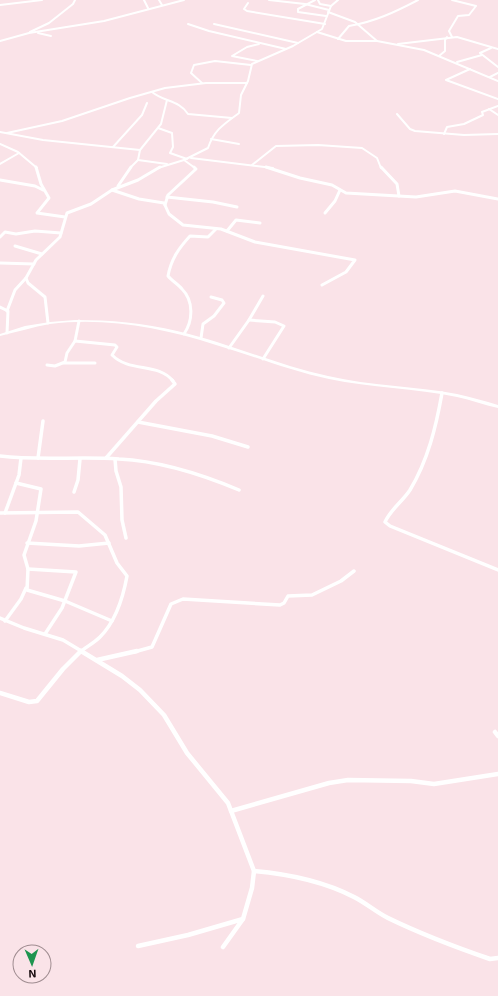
<svg xmlns="http://www.w3.org/2000/svg" width="498" height="996" font-family="'Exo 2',sans-serif">
  <rect width="100%" height="100%" fill="#fae3e8"/>
  <g fill="none" stroke-linecap="round" stroke-linejoin="round">
    <!-- minor-far3 -->
    <g stroke="#fff" stroke-width="2">
      <path d="M144,0L148,8"/>
      <path d="M159,0L162,5"/>
      <path d="M269,0L305,4L329,10"/>
      <path d="M315,0L298,9V12L326,16"/>
      <path d="M318,0L320,4L331,6"/>
      <path d="M452,0L476,6L469,15L458,16L449,31L452,37"/>
      <path d="M248,3L244,9L247,11L325,24"/>
      <path d="M0,5L42,0"/>
      <path d="M328,12L355,22L377,41"/>
      <path d="M188,24L209,31L286,49"/>
      <path d="M214,24L298,43"/>
      <path d="M30,32L49,23L73,4L75,0"/>
      <path d="M317,32L346,41H377L424,50L498,81"/>
      <path d="M38,33L51,36"/>
      <path d="M338,39L349,26C374,22 395,12 418,0"/>
      <path d="M0,41L29,33L104,21L184,0"/>
      <path d="M398,44L457,37L498,49"/>
      <path d="M491,48L480,53L498,67"/>
      <path d="M439,56L445,51V40L447,37"/>
      <path d="M257,61L232,56L247,47L259,44"/>
      <path d="M457,62L482,55"/>
      <path d="M470,69L446,80L498,99"/>
      <path d="M490,77L498,73"/>
      <path d="M202,83L191,73L194,65L215,61L251,65"/>
      <path d="M152,92C164,102 179,100 188,114L232,118"/>
      <path d="M489,109L498,115"/>
      <path d="M397,114L410,129L415,131L464,135L498,134"/>
      <path d="M158,128L172,133L173,147L170,153L187,159"/>
      <path d="M0,132L43,140L140,150"/>
      <path d="M7,133L62,121L130,98L165,88L206,83H247"/>
      <path d="M444,134L447,127L464,124L483,115L482,112L498,106"/>
      <path d="M211,139L239,144"/>
      <path d="M0,144L18,152L37,168"/>
      <path d="M113,147L142,115L147,103"/>
      <path d="M191,158L273,168"/>
      <path d="M138,160L167,164"/>
      <path d="M184,160L195,168"/>
      <path d="M0,164L19,153"/>
      <path d="M252,165L276,146L318,145L362,148L377,158L381,168"/>
      <path d="M130,168L138,160L140,150L161,124L167,100"/>
      <path d="M158,168L184,160L208,148C214,130 224,124 239,113L241,95L248,81L252,64L293,46L322,29L331,6L338,0"/>
    </g>
    <!-- minor-far2 -->
    <g stroke="#fff" stroke-width="3">
      <path d="M36,167L41,184L49,198L37,213L65,217"/>
      <path d="M266,167L300,178L332,185L346,193L416,197L455,191L498,199"/>
      <path d="M381,167L397,184L399,196"/>
      <path d="M0,180L35,186L43,190"/>
      <path d="M118,186L131,167"/>
      <path d="M112,190L139,199L164,203L169,214L183,225L221,229L255,242L355,260L346,272L322,285"/>
      <path d="M167,197L213,202L237,207"/>
      <path d="M165,205L168,195L196,169L194,167"/>
      <path d="M325,213L335,201L340,190"/>
      <path d="M227,231L236,220L260,223"/>
      <path d="M0,237L5,232L16,234L35,231L61,233"/>
      <path d="M15,246L42,254"/>
      <path d="M0,263L34,264"/>
      <path d="M0,307L8,311L7,333"/>
      <path d="M7,311L15,290L26,278"/>
      <path d="M249,320L275,322L284,326L263,359"/>
      <path d="M79,321L75,341L115,345L117,347L112,355C130,373 158,362 173,381"/>
      <path d="M48,323L45,297L28,283L26,278L36,260L60,237L67,213L91,204L112,190L138,180L160,167"/>
      <path d="M184,334C193,321 194,301 182,289C178,284 172,281 168,276C171,259 179,248 190,236L208,237L216,229"/>
      <path d="M201,338L203,324L214,316L224,303L222,300L211,297"/>
      <path d="M229,348L249,320L263,296"/>
      <path d="M64,363H95"/>
      <path d="M47,365L55,366L65,362L67,353L75,341"/>
    </g>
    <!-- minor-far1 -->
    <g stroke="#fff" stroke-width="3.5">
      <path d="M442,393C436,427 428,460 410,490C402,502 391,509 385,522L390,526L498,570"/>
      <path d="M138,422L212,436L248,447"/>
      <path d="M0,456C40,461 79,456 119,459C161,461 201,474 239,490"/>
      <path d="M38,458L43,421"/>
      <path d="M106,458L156,401L175,384L172,380"/>
      <path d="M115,459L116,471L121,487L122,520L126,538"/>
      <path d="M16,483L41,489L36,521L24,555L28,569L27,590L65,601L112,621"/>
      <path d="M74,492L78,480L80,459"/>
      <path d="M0,513L78,512L105,535L117,563L127,576C123,598 116,621 100,637C94,643 86,647 80,652"/>
      <path d="M5,513L19,475L21,458"/>
      <path d="M27,543L79,546L109,543"/>
      <path d="M28,569L76,572L62,608L45,634"/>
      <path d="M0,618L24,628L63,640L83,652"/>
      <path d="M5,621L21,599L26,588"/>
      <path d="M134,652L152,647L171,604L183,599L280,605L284,603L288,596L312,595L341,581L354,571"/>
    </g>
    <!-- minor -->
    <g stroke="#fff" stroke-width="4.5">
      <path d="M81,651L122,676L140,690L164,715L187,753L228,803L254,871C288,874 323,881 354,897C366,903 376,912 388,918C421,934 455,947 490,959L498,958"/>
      <path d="M97,660L137,651"/>
      <path d="M0,693L29,702L37,701L63,669L81,651"/>
      <path d="M495,732L498,736"/>
      <path d="M231,811L329,783L348,780L411,781L434,784L498,774"/>
      <path d="M138,946L188,935L243,919"/>
      <path d="M223,947L243,919L252,888L254,871"/>
    </g>
    <!-- secondary -->
    <path fill="#fff" fill-rule="evenodd" d="M75,320C110,320 144,323 177,331C229,343 277,365 328,376C371,386 415,386 457,394C471,397 485,401 498,405V408C484,405 471,400 457,397C415,388 371,388 329,379C290,371 254,356 216,345C163,328 106,317 50,324C33,327 17,332 0,336V334L25,326L50,322Z"/>
  </g>
  <!-- north arrow -->
  <g transform="translate(32 964) rotate(178)"><circle r="19" fill="#fae3e8" stroke="#9f8c90"/>
  <path d="M0-3L7 15L0 10L-7 15Z" fill="#1e944f"/>
  <text y="-6" font-size="11" font-weight="bold" text-anchor="middle" fill="#160a0d">N</text>
  </g>
</svg>
